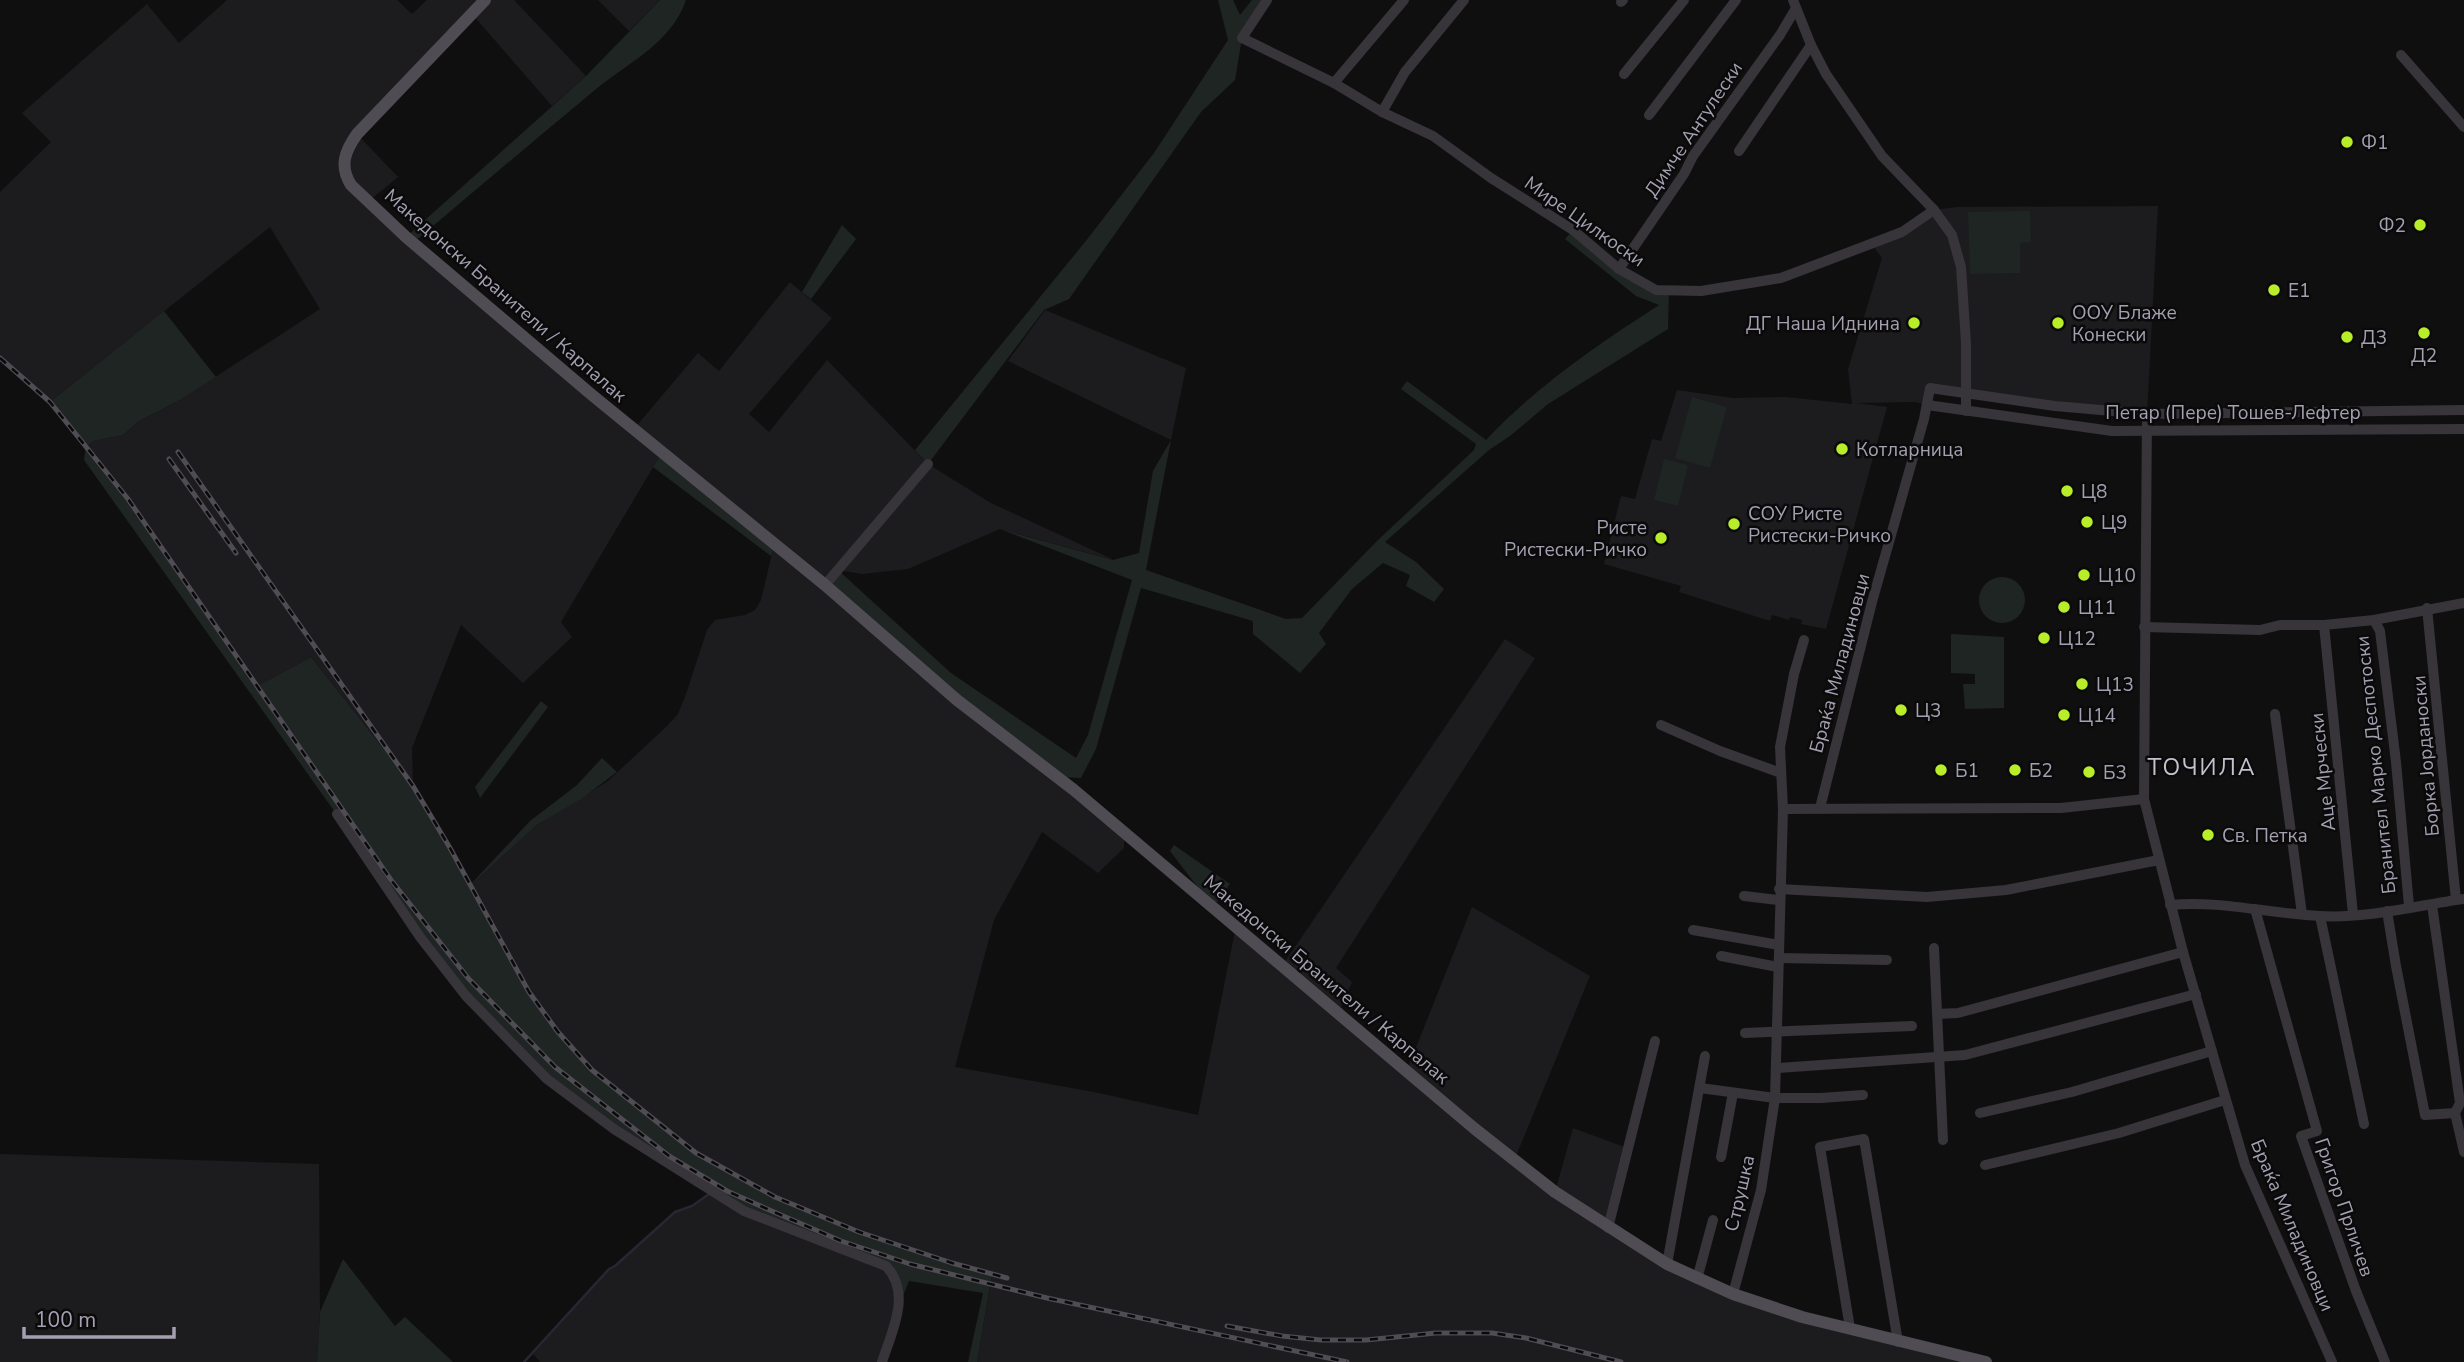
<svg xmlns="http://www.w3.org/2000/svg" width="2464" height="1362" font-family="'Nunito Sans',sans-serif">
  <rect width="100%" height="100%" fill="#100f10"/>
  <!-- built -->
  <g fill="#1c1b1d">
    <path d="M227,0H397L412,14L427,0H514L586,76L552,106L472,14L357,134L398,177L369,201L633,430L698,353L719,371L790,282L832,318L749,414L769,432L827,360L928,464L991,503L1114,560L1000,529L908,569L862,574L838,570L825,584L1124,833V848L1098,873L1042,832L994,920L955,1067L1094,1092L1198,1115L1236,926L1282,966L1505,639L1535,658L1336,968L1352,982L1338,1014L1407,1070L1472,907L1590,976L1514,1161L1555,1192L1573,1128L1630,1149L1608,1228L1733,1294L1986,1362H977L992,1274L859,1232L817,1215L775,1197L696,1153L592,1070L558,1032L529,992L470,886L537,825L608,781L666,727L678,714L686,694L707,630L715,620L745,615L755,610L761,600L774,545L661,454L561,622L572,637L523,683L461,625L412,748L413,786L311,657L259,686L128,499L86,446L93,441L123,435L139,421L180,400L320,309L270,227L50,402L0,358V192L51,142L22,113L147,4L179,43Z"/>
    <path d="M598,0H660L629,31Z"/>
    <path d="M2158,206L2147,414L1931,388L1927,405L1915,402L1857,403L1887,407L1826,629L1801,624L1802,620L1790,617L1789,620L1772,615L1770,621L1679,592L1681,586L1604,564L1621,496L1635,499L1652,439L1661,441L1677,390L1733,398L1786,397L1852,404L1848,369L1882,258L1872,245L1934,210L1957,207Z"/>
    <path d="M1045,310L1186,368L1171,440L1008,361Z"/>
    <path d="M0,1154L319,1164L320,1312L317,1362H0Z"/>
    <path d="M712,1192L886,1266L900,1290L882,1362H540L533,1354L609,1269L615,1266L675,1212L692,1206Z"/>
  </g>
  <!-- green -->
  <g fill="#1e2523">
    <path d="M660,0H686C671,45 623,65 589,95C530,144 472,193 413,243L406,237L586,76Z"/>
    <path d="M1218,0H1233L1240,15L1252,0H1267L1242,38L1235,80L1201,112L1069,299L1044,310L928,464L915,450L1085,242L1154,153L1228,40Z"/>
    <path d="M2030,211L2031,242L2020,243V273L1970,274L1968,212Z"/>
    <path d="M842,225L856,239L811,299L802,292Z"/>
    <path d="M1573,230L1619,269L1669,291L1668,329L1548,404L1510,436L1489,450L1385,542L1416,562L1444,589L1434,602L1406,586L1410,575L1383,563L1352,589L1319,633L1326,644L1300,673L1253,634V621L1141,588L1096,749L1081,778L1058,777L825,585L838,570L951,673L1076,758L1088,735L1132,580L1000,529L1113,560L1139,553L1153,471L1171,440L1146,570L1286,619L1302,618L1378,540L1474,450L1476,444L1401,389L1407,381L1486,440C1538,385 1596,346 1659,305L1636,296L1565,239Z"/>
    <path d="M164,311L216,377L180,400L139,421L123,435L93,441L87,446L128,499L258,686L311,657L413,786L470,885L530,821L577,785L602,758L617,772L581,799L537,825L470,886C498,935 523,987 558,1032C581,1062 610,1084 639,1108C658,1123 677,1141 697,1154C788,1211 890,1246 992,1274L977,1362H968L983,1293L909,1281L898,1309L900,1290L886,1266L744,1211L547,1079L466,996L84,460L86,446L50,402Z"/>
    <path d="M1692,397L1727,407L1710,468L1675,458Z"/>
    <path d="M662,453L775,545L771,556L653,467Z"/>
    <path d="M1664,459L1688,465L1678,506L1654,500Z"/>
    <circle cx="2002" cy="600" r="23"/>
    <path d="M1951,634L2004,637V708L1965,709L1963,684H1975V674L1951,673Z"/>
    <path d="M541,701L548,707L480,798L475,787Z"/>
    <path d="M1174,845L1230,884L1213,907L1170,851Z"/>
    <path d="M343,1259L395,1326L405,1317L453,1362H317L320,1312Z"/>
  </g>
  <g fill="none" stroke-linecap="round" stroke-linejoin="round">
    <!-- stream -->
    <path stroke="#272633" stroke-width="2.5" d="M524,1362L609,1269L615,1266L675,1212L692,1206L709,1194"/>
    <!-- minor -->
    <g stroke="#37343a" stroke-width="10">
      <path d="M1267,0L1242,38L1334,83L1382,112L1433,136L1491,178L1573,230L1619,269L1656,290L1701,291L1781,278L1902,232L1934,210"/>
      <path d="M1793,0L1811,45L1826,74L1882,156L1934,210L1952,235L1961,267L1966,343V411"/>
      <path d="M1621,2L1623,0"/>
      <path d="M2401,55L2464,127"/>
      <path d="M1624,74L1684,0"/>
      <path d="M1334,83L1404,0"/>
      <path d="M1382,112L1405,72L1464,0"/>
      <path d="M1649,115L1736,0"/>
      <path d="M1739,151L1811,45"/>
      <path d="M1619,269L1684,174L1693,156L1780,35L1796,8"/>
      <path d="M1927,405L2112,431L2464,429"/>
      <path d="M2147,414L2144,799L2183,952L2245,1165L2332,1362"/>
      <path d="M825,585L928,464"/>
      <path d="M2427,608L2456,900"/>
      <path d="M2374,620L2380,631L2396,762L2409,906"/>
      <path d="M2324,625L2353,914"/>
      <path d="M2144,627L2260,630L2280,625H2324L2374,620L2464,603"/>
      <path d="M2275,714L2302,914"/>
      <path d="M1661,725L1720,751L1781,773"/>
      <path d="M1820,808L1872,602L1924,419L1930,388L2055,406L2147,414L2464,410"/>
      <path d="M1783,809L2061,808L2144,799"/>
      <path d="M337,814L420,937L466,996L547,1079L614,1129L744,1211L886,1266C912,1293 892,1331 882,1362"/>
      <path d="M1779,889L1927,897L2006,890L2159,860"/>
      <path d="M1744,896L1778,900"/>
      <path d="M2170,905C2220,900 2270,914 2320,916C2367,919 2418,905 2464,899"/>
      <path d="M2432,905L2460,1103L2455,1113L2464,1152"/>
      <path d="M2255,909L2317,1131L2301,1136L2356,1291L2385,1362"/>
      <path d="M2387,911L2396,966L2425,1115L2455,1113"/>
      <path d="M2320,916L2364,1124"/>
      <path d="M1693,930L1779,945"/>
      <path d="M1934,948L1943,1140"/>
      <path d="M1721,956L1778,967"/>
      <path d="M1779,958L1887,960"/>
      <path d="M1937,1014L1958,1013L2183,952"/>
      <path d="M1745,1033L1912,1026"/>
      <path d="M1777,1068L1965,1055L2196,994"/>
      <path d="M1700,1088L1775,1098H1821L1863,1095"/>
      <path d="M1980,1113L2072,1092L2212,1051"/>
      <path d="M1721,1157L1733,1093"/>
      <path d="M1985,1165L2119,1133L2225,1100"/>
      <path d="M1608,1228L1655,1041"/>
      <path d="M1667,1264L1705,1056"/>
      <path d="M1697,1279L1713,1220"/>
      <path d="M1733,1294L1761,1190L1775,1098L1783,809L1780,747L1794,674L1804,640"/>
      <path d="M1850,1328L1820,1147L1864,1139L1898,1342"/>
    </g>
    <!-- major -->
    <path stroke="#4f4c54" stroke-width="12" d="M485,0L357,134C345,151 339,166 351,185L406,237L592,395L825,585L957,700L1074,790L1475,1129L1555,1192L1667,1264L1733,1294L1802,1317L1986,1362"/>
    <defs>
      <g id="rail">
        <path d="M0,358L50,402L128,499L391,880L468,978L555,1067L669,1156L727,1191L774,1212L841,1241L910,1264L1047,1298L1347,1362"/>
        <path d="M178,452L413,786L450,848L529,992L558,1032L592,1070L696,1153L775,1197L859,1232L952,1263L1007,1278"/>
        <path d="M169,459L236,553"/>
        <path d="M1227,1326L1282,1336L1321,1340H1366L1436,1333H1492L1526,1338L1621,1362"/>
      </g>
    </defs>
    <!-- rail casing -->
    <use href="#rail" stroke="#504c54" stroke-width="5"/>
    <!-- rail -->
    <use href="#rail" stroke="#0b0a0b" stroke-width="2.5" stroke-dasharray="8" stroke-linecap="butt"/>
  </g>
  <!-- markers -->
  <g fill="#b8ee29" stroke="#0b0a0b" stroke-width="2.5">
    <circle cx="2347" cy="142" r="7"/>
    <circle cx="2420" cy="225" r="7"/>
    <circle cx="2274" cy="290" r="7"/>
    <circle cx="1914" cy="323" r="7"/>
    <circle cx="2058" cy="323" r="7"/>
    <circle cx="2424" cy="333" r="7"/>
    <circle cx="2347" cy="337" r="7"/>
    <circle cx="1842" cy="449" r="7"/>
    <circle cx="2067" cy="491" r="7"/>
    <circle cx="2087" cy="522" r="7"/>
    <circle cx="1734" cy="524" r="7"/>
    <circle cx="1661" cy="538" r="7"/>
    <circle cx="2084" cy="575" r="7"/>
    <circle cx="2064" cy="607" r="7"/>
    <circle cx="2044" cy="638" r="7"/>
    <circle cx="2082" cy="684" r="7"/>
    <circle cx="1901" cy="710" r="7"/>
    <circle cx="2064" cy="715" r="7"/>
    <circle cx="1941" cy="770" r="7"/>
    <circle cx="2015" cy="770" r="7"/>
    <circle cx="2089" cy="772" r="7"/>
    <circle cx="2208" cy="835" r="7"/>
  </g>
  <g text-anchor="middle" stroke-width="5" stroke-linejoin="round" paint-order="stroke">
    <!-- street labels -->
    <g font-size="19" fill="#a5a0b1" stroke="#0b0a0b">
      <text transform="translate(1693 129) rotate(-56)" y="7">Димче Антулески</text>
      <text transform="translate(1585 221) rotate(35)" y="7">Мире Цилкоски</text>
      <text transform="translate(506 295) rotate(41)" y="7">Македонски Бранители / Карпалак</text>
      <text x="2233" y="419">Петар (Пере) Тошев-Лефтер</text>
      <text transform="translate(1839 663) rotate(-75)" y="7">Браќа Миладиновци</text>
      <text transform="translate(2425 756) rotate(-95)" y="7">Борка Јорданоски</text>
      <text transform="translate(2375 765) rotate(-96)" y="7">Бранител Марко Деспотоски</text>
      <text transform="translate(2322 772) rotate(-96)" y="7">Аце Мрчески</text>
      <text transform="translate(1327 979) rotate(40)" y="7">Македонски Бранители / Карпалак</text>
      <text transform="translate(1739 1193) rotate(-77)" y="7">Струшка</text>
      <text transform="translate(2345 1207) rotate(71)" y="7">Григор Прличев</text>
      <text transform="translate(2293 1225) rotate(67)" y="7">Браќа Миладиновци</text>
    </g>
    <!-- poi labels -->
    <g font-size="19" fill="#a5a0b1" stroke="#0b0a0b" text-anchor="start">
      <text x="2361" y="149">Ф1</text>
      <text x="2406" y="232" text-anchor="end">Ф2</text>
      <text x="2288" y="297">Е1</text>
      <text x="2072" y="319">ООУ Блаже<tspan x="2072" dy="22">Конески</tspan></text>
      <text x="1900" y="330" text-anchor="end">ДГ Наша Иднина</text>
      <text x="2361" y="344">Д3</text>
      <text x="2424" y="362" text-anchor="middle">Д2</text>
      <text x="1856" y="456">Котларница</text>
      <text x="2081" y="498">Ц8</text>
      <text x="1748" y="520">СОУ Ристе<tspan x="1748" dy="22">Ристески-Ричко</tspan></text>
      <text x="2101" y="529">Ц9</text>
      <text x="1647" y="534" text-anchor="end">Ристе<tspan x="1647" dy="22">Ристески-Ричко</tspan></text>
      <text x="2098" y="582">Ц10</text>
      <text x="2078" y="614">Ц11</text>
      <text x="2058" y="645">Ц12</text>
      <text x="2096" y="691">Ц13</text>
      <text x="1915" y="717">Ц3</text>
      <text x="2078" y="722">Ц14</text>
      <text x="1955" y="777">Б1</text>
      <text x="2029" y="777">Б2</text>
      <text x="2103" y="779">Б3</text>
      <text x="2222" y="842">Св. Петка</text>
    </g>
    <!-- quarter labels -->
    <g font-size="23" letter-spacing="2" fill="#c5c1cd" stroke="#0b0a0b">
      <text x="2202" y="775">ТОЧИЛА</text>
    </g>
  </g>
  <!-- scale -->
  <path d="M24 1327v10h150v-10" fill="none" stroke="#a5a0b1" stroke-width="3.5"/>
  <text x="35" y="1327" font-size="21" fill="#a5a0b1" stroke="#0b0a0b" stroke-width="5" paint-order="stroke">100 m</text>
</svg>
